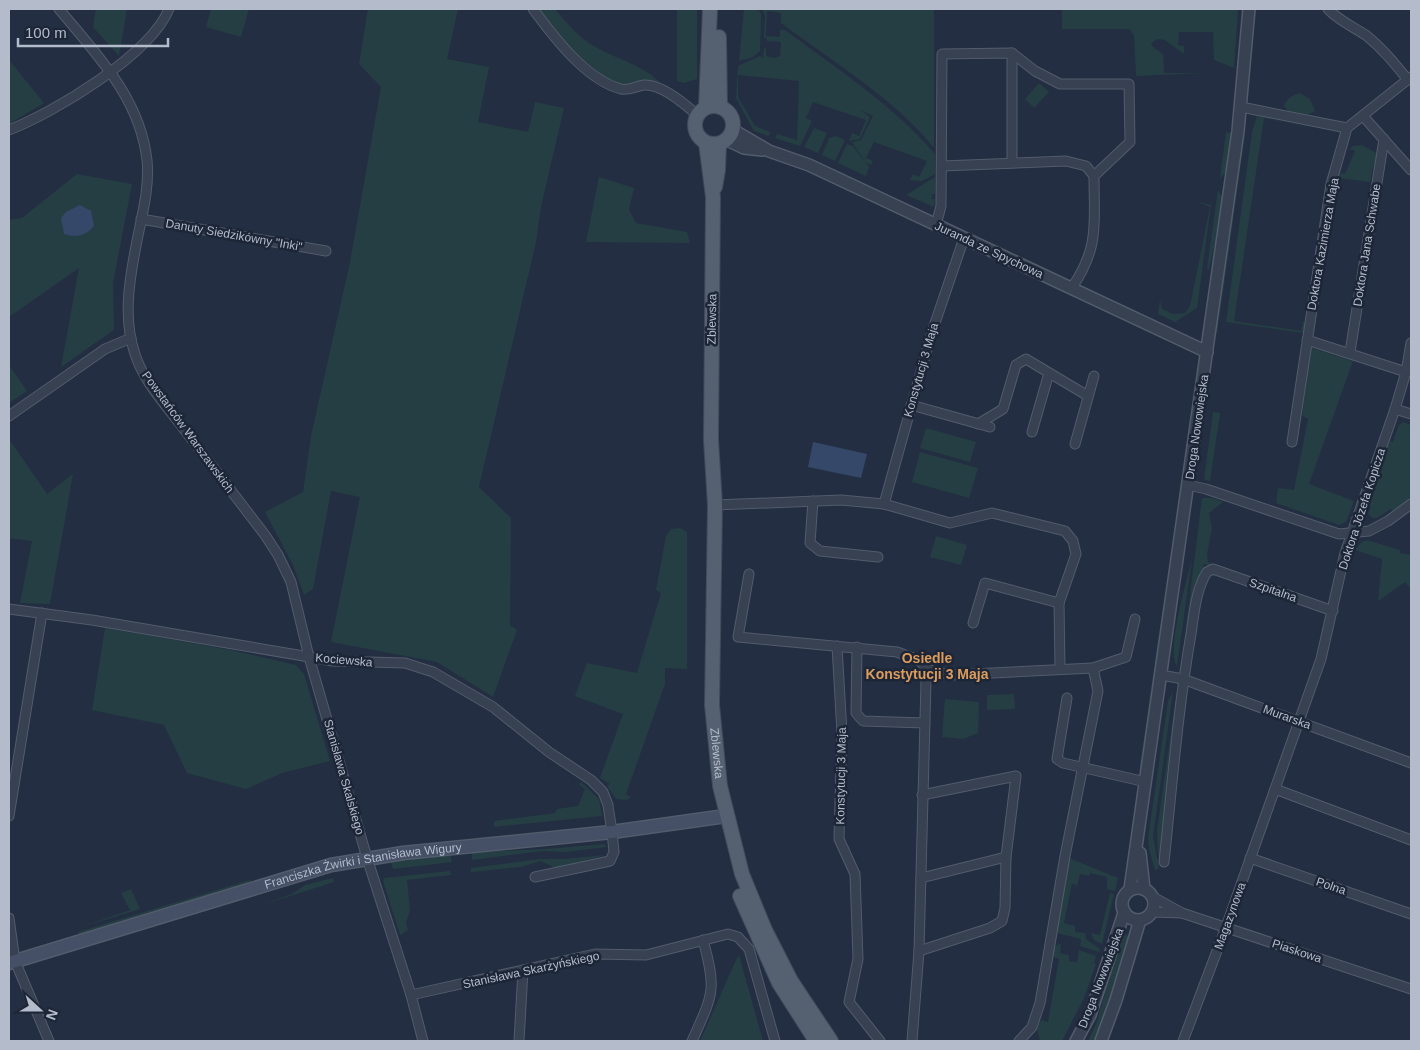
<svg xmlns="http://www.w3.org/2000/svg" width="1420" height="1050" font-family="Arial,sans-serif">
  <rect width="100%" height="100%" fill="#232e42"/>
  <!-- green -->
  <g fill="#253e43">
    <path d="M96,9H127L119,56L93,27Z"/>
    <path d="M211,9H249L241,37L206,27Z"/>
    <path d="M368,9H458L447,59L489,67L478,122L528,132L535,102L564,108L541,207L536,242L479,487L511,518L510,625L517,630L493,697L437,662L331,642L360,497L331,491L313,589L304,595L293,565L265,512L303,492L311,436L350,262L381,87L359,64Z"/>
    <path d="M537,9H555C567,23 578,37 594,46C615,59 645,65 661,84L645,81L620,85L603,76L568,47Z"/>
    <path d="M677,9H697V79L684,83L677,81Z"/>
    <path d="M744,9H757L761,13L760,51L753,57L739,61Z"/>
    <path d="M762,9H934V148C894,98 833,62 781,23V13L767,11L766,36L780,37V30H785C836,68 893,105 935,154V174L922,181L910,180L913,174L919,177L927,161L874,142L866,158L873,161L871,165L866,163L852,142L861,140L873,116L860,110L870,117L860,139L849,141L852,133L859,136L866,120L813,102L806,118L812,121L800,146L775,138L777,134L797,140L799,81L738,75V97L755,126L770,132L769,136L754,131L736,98L738,66L760,56L763,58L764,48H766V56L775,58L780,56L781,42L767,41V38H764L765,15Z"/>
    <path d="M1062,9H1238L1234,68L1214,60L1213,32H1179L1178,45L1184,46V54L1165,40L1158,39L1151,43L1153,47L1163,54L1164,73H1204L1136,76L1134,36L1130,29H1062Z"/>
    <path d="M9,60L44,103L9,124Z"/>
    <path d="M1039,83L1049,92L1034,108L1025,99Z"/>
    <path d="M1300,93L1310,99L1315,111L1307,115L1288,111L1284,106C1287,98 1292,95 1300,93Z"/>
    <path d="M1257,116L1306,126L1264,118L1234,321L1301,331L1303,321L1305,323L1303,333L1226,322L1252,132Z"/>
    <path d="M814,128L827,133L818,153L804,147Z"/>
    <path d="M1226,132L1233,133L1228,170L1220,178Z"/>
    <path d="M1243,134L1245,135L1217,334L1215,333Z"/>
    <path d="M836,136L845,140L835,161L822,155L829,138Z"/>
    <path d="M847,144L853,146L869,167L866,176L838,163Z"/>
    <path d="M1362,145L1376,153L1378,159L1373,167L1370,182L1339,178L1341,173L1345,174L1355,151L1350,149L1353,146Z"/>
    <path d="M77,174L132,184L113,283L114,330L61,367L79,268L9,317V220L22,218Z"/>
    <path d="M599,177L634,188L629,210L636,223L687,232L690,243L586,242Z"/>
    <path d="M935,177V194H932V199H935L934,207L906,195Z"/>
    <path d="M1218,190L1224,200L1209,270L1207,268Z"/>
    <path d="M1196,201L1211,205L1197,308L1175,322L1158,314L1160,300L1162,309L1173,314L1185,313L1190,306L1210,207Z"/>
    <path d="M1311,348L1353,361L1309,484L1354,501L1346,522L1339,525L1276,503L1278,488L1294,490L1308,419L1302,415Z"/>
    <path d="M9,365L27,391L9,403Z"/>
    <path d="M1213,412L1220,413L1210,481L1249,496L1204,479Z"/>
    <path d="M1403,422L1411,425V497L1393,511L1391,509L1377,518H1373L1368,514L1371,506L1369,505L1390,441L1393,442L1399,425Z"/>
    <path d="M926,428L976,442L970,462L920,448Z"/>
    <path d="M9,439L47,494L73,474L50,604L20,603L32,541L9,538Z"/>
    <path d="M920,452L978,468L969,498L912,482Z"/>
    <path d="M1202,498H1212L1223,502L1209,513L1212,528L1207,554L1208,562L1213,564L1212,566L1204,564L1194,601L1181,668Z"/>
    <path d="M680,528L687,532V669L665,668V684L626,794L631,797L627,800L616,799L607,786L610,784L600,778L623,714L575,696L587,663L637,673L661,593L656,590L666,536L671,529Z"/>
    <path d="M936,536L967,545L961,565L930,557Z"/>
    <path d="M1367,540L1400,550V553L1411,555V588L1405,582L1378,601L1382,559L1355,550L1362,542Z"/>
    <path d="M1192,559L1177,666C1166,651 1187,579 1192,559Z"/>
    <path d="M1166,602L1141,769L1139,772L1163,606Z"/>
    <path d="M105,628L231,650L296,665L304,674L330,761L282,773L246,789L187,773L164,725L92,710Z"/>
    <path d="M1181,688L1167,819L1163,825L1162,867L1158,852L1157,831L1177,689Z"/>
    <path d="M1173,691L1153,837L1159,868L1155,870L1149,849L1148,838L1168,701Z"/>
    <path d="M1014,694L1015,709L987,710V695Z"/>
    <path d="M945,699L979,702L978,733L963,739L942,737Z"/>
    <path d="M581,782L599,799L602,816L494,827V821L555,813L557,809L578,806L585,789L579,785Z"/>
    <path d="M604,844L607,847L565,852L542,851L472,860V852L545,849Z"/>
    <path d="M450,854L452,862L393,869L391,862L393,859Z"/>
    <path d="M606,855L555,868L541,861L521,867L471,872V868L540,859H564Z"/>
    <path d="M1069,858L1118,878L1115,891L1107,889V877L1090,873L1089,876L1080,874L1077,886L1072,883L1064,923L1075,926V932L1085,933L1086,939L1100,949L1099,952L1080,946L1081,939L1057,933Z"/>
    <path d="M450,871L451,875L407,880L410,911L406,922L408,930L400,935L383,881L384,878Z"/>
    <path d="M333,878L334,882L256,907L292,894L305,885Z"/>
    <path d="M253,879L248,883L79,934L78,932Z"/>
    <path d="M131,889L140,909L75,929L130,910L121,893Z"/>
    <path d="M1110,893L1114,894L1102,944L1094,940L1091,933L1100,935Z"/>
    <path d="M1123,934L1131,936L1114,982L1107,1012L1093,1041H1088L1096,1024Z"/>
    <path d="M1059,944H1061L1060,953L1069,955V961L1077,962L1079,950L1096,956L1094,963L1096,964L1084,998L1062,1041H1040L1037,1029L1041,1020L1048,1022L1059,959L1053,957L1054,947Z"/>
    <path d="M739,955L763,1041H700L736,960Z"/>
  </g>
  <!-- water -->
  <g fill="#35486a">
    <path d="M80,205L91,211L94,226C85,236 77,238 64,234L61,218L66,212Z"/>
    <path d="M813,442L867,454L861,478L808,467Z"/>
  </g>
  <g fill="none" stroke-linecap="round" stroke-linejoin="round">
    <defs>
      <g id="minor">
        <path d="M59,9C97,55 140,98 147,160C150,188 141,219 136,246C129,282 123,319 135,354C143,380 164,403 180,424C208,461 237,498 265,535L278,555L291,582L309,657L367,858L411,995L423,1041"/>
        <path d="M533,9C553,36 586,80 621,89C629,91 636,86 644,85C661,84 685,104 697,115"/>
        <path d="M1328,9C1339,21 1354,27 1367,36C1383,49 1395,64 1408,80"/>
        <path d="M1012,53V162"/>
        <path d="M1241,107L1347,128"/>
        <path d="M1363,116L1411,170"/>
        <path d="M9,130C55,112 150,55 169,9"/>
        <path d="M942,166L1066,161L1086,166L1094,176"/>
        <path d="M141,219L326,251"/>
        <path d="M936,225L941,206L942,54L1012,53L1035,71L1060,84H1129L1130,142L1094,176C1094,224 1100,247 1071,289"/>
        <path d="M964,238L932,332L884,504L950,523L992,513L1065,531L1073,541L1076,554L1059,603L1060,669"/>
        <path d="M1307,340L1406,372"/>
        <path d="M1350,352L1384,139"/>
        <path d="M911,405L990,427"/>
        <path d="M1395,409L1411,414"/>
        <path d="M9,416L105,349L131,338"/>
        <path d="M978,424L1003,409L1016,365L1026,359L1088,396"/>
        <path d="M1032,432L1049,373"/>
        <path d="M1292,442L1331,184L1347,128L1411,77"/>
        <path d="M1075,444L1094,376"/>
        <path d="M1188,485L1206,489L1339,534L1369,531L1388,521L1411,504"/>
        <path d="M813,501L810,543L820,551L878,557"/>
        <path d="M715,505L841,500L884,504"/>
        <path d="M749,574L738,637L897,652L918,660L929,670L952,675L1093,668L1098,691L1065,856L1040,1003L1032,1027L1019,1041"/>
        <path d="M9,609L92,620L333,661L405,663L433,672L493,707L549,752L591,780L603,792L608,805L612,832L614,852L610,861L535,877"/>
        <path d="M973,623L985,583L1059,603"/>
        <path d="M837,646L842,733L839,839L855,874L858,959L849,1002L880,1041"/>
        <path d="M857,647L856,713L863,721L925,723"/>
        <path d="M1093,668L1126,657L1135,619"/>
        <path d="M1161,675L1183,679L1411,763"/>
        <path d="M1067,698L1057,759L1063,763L1146,782"/>
        <path d="M1275,789L1411,840"/>
        <path d="M9,816L42,613"/>
        <path d="M1250,858L1411,914"/>
        <path d="M1164,862C1172,786 1178,709 1191,634C1194,614 1196,589 1207,572L1213,569L1333,611"/>
        <path d="M921,878L1006,857"/>
        <path d="M1153,897L1182,913L1411,989"/>
        <path d="M1152,912L1182,913"/>
        <path d="M9,918L15,961L49,1041"/>
        <path d="M919,951L990,928L1002,921L1005,908L1006,857L1016,776L922,795"/>
        <path d="M411,995L595,954L646,955L728,934L738,937L749,949L775,1041"/>
        <path d="M519,1041L523,970"/>
        <path d="M692,1041C713,994 717,991 703,940"/>
        <path d="M912,1041L919,951L926,681L929,670"/>
        <path d="M1183,1041L1226,927L1321,659L1345,553L1395,409L1406,372L1411,343"/>
      </g>
      <g id="tertiary">
        <path d="M733,130L769,151L809,165L1207,352"/>
        <path d="M727,140L744,148L762,150"/>
        <path d="M1140,853L1144,889"/>
        <circle cx="1138" cy="904" r="16"/>
        <path d="M1130,889L1238,131L1249,9"/>
        <path d="M1076,1041L1090,1015L1124,913"/>
        <path d="M1101,1041L1116,1000L1140,920"/>
      </g>
      <g id="secondary">
        <path id="s1" d="M9,963L331,865L403,853L612,832L726,816"/>
      </g>
      <g id="primary">
        <path d="M719,37L720,107"/>
        <circle cx="714" cy="125" r="19"/>
        <path d="M706,107L710,9"/>
        <path id="s2" d="M706,143L713,197L711,440L715,505L712,705L720,786L742,874L765,930L791,981L831,1041"/>
        <path d="M715,187L718,170L719,144"/>
        <path d="M740,896L779,983L816,1041"/>
      </g>
    </defs>
    <!-- minor casing -->
    <use href="#minor" stroke="#525c6c" stroke-width="11"/>
    <!-- tertiary casing -->
    <use href="#tertiary" stroke="#525c6c" stroke-width="14"/>
    <!-- secondary casing -->
    <use href="#secondary" stroke="#525c6c" stroke-width="15"/>
    <!-- primary casing -->
    <use href="#primary" stroke="#414a5a" stroke-width="16"/>
    <!-- minor -->
    <use href="#minor" stroke="#374151" stroke-width="9"/>
    <!-- tertiary -->
    <use href="#tertiary" stroke="#374151" stroke-width="11"/>
    <!-- secondary -->
    <use href="#secondary" stroke="#454f65" stroke-width="12"/>
    <!-- primary -->
    <use href="#primary" stroke="#556071" stroke-width="14"/>
  </g>
  <g text-anchor="middle" stroke-width="5" stroke-linejoin="round" paint-order="stroke">
    <!-- street labels -->
    <g font-size="12" fill="#b4bccc" stroke="#1c2636">
      <text transform="translate(234 235) rotate(10)" y="4">Danuty Siedzikówny "Inki"</text>
      <text transform="translate(1323 244) rotate(-80)" y="4">Doktora Kazimierza Maja</text>
      <text transform="translate(1367 245) rotate(-81)" y="4">Doktora Jana Schwabe</text>
      <text transform="translate(989 250) rotate(25)" y="4">Juranda ze Spychowa</text>
      <text transform="translate(712 319) rotate(-89)" y="4">Zblewska</text>
      <text transform="translate(921 370) rotate(-74)" y="4">Konstytucji 3 Maja</text>
      <text transform="translate(1197 427) rotate(-82)" y="4">Droga Nowowiejska</text>
      <text transform="translate(188 432) rotate(54)" y="4">Powstańców Warszawskich</text>
      <text transform="translate(1362 509) rotate(-72)" y="4">Doktora Józefa Kopicza</text>
      <text transform="translate(1273 590) rotate(19)" y="4">Szpitalna</text>
      <text transform="translate(344 660) rotate(5)" y="4">Kociewska</text>
      <text transform="translate(1287 717) rotate(20)" y="4">Murarska</text>
      <text dy="4" stroke="none"><textPath href="#s2" startOffset="611">Zblewska</textPath></text>
      <text transform="translate(841 776) rotate(-89)" y="4">Konstytucji 3 Maja</text>
      <text transform="translate(344 777) rotate(74)" y="4">Stanisława Skalskiego</text>
      <text dy="4" stroke="none"><textPath href="#s1" startOffset="368">Franciszka Żwirki i Stanisława Wigury</textPath></text>
      <text transform="translate(1331 886) rotate(19)" y="4">Polna</text>
      <text transform="translate(1230 916) rotate(-70)" y="4">Magazynowa</text>
      <text transform="translate(1297 951) rotate(18)" y="4">Piaskowa</text>
      <text transform="translate(531 970) rotate(-12)" y="4">Stanisława Skarżyńskiego</text>
      <text transform="translate(1101 978) rotate(-69)" y="4">Droga Nowowiejska</text>
    </g>
    <!-- neighbourhood labels -->
    <g font-size="14" font-weight="bold" fill="#de9c5c" stroke="#1c2636">
      <text x="927" y="663">Osiedle<tspan x="927" dy="16">Konstytucji 3 Maja</tspan></text>
    </g>
  </g>
  <!-- border -->
  <rect width="1420" height="1050" fill="none" stroke="#b4bccc" stroke-width="20"/>
  <!-- north arrow -->
  <g transform="translate(40 1010) rotate(111)" stroke="#1c2636" stroke-width="4" paint-order="stroke">
  <path d="M0-4L9 19L0 12L-9 19Z" fill="#b4bccc"/>
  <text y="-8" font-size="14" font-weight="bold" text-anchor="middle" fill="#b4bccc">N</text>
  </g>
  <!-- scale -->
  <path d="M18 38v8h150v-8" fill="none" stroke="#b4bccc" stroke-width="2.5"/>
  <text x="25" y="38" font-size="15" fill="#b4bccc" stroke="#1c2636" stroke-width="4" paint-order="stroke">100 m</text>
</svg>
